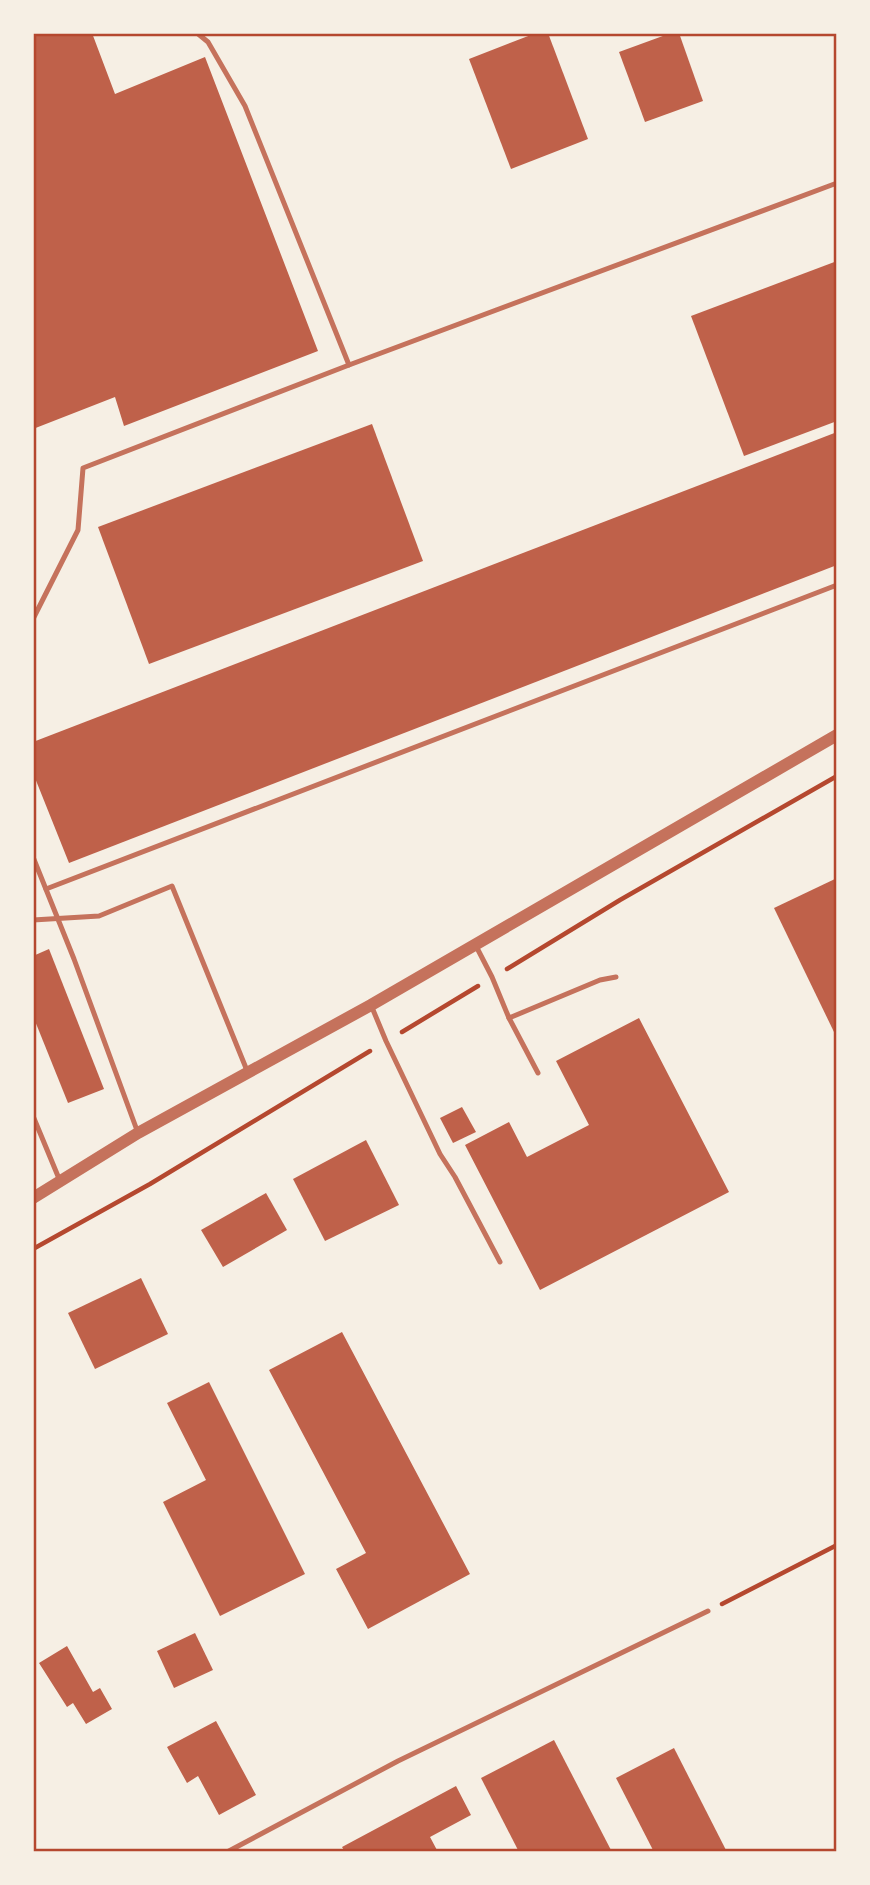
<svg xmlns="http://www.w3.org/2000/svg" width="870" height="1885" font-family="'Open Sans',sans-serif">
  <rect width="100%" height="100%" fill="#f6efe4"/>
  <!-- building -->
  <g fill="#bf614a">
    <path d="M33,33H92L115,94L205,57L318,351L124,426L115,397L33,429Z"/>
    <path d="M536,33H548L588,139L511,169L469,59Z"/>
    <path d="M671,33H679L703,101L645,122L619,52Z"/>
    <path d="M837,261V421L744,456L691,316Z"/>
    <path d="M372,424L423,561L149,664L98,527Z"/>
    <path d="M837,432V565L69,863L33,773V742Z"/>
    <path d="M837,878V1031L834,1032L774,908Z"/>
    <path d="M49,949L104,1089L68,1103L33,1016V956Z"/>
    <path d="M639,1018L729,1192L540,1290L465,1145L509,1122L527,1157L589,1125L556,1061Z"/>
    <path d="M462,1107L476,1132L453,1143L440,1118Z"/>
    <path d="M366,1140L399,1205L325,1241L293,1179Z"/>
    <path d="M266,1193L287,1230L223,1267L201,1230Z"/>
    <path d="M141,1278L168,1334L95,1369L68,1313Z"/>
    <path d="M342,1332L470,1574L368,1629L336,1569L366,1553L269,1370Z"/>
    <path d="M209,1382L305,1574L220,1616L163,1502L206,1480L167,1403Z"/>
    <path d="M195,1633L213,1670L174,1688L157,1651Z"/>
    <path d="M67,1646L93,1692L100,1688L112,1709L86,1724L73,1703L67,1707L39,1663Z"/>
    <path d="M216,1721L256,1795L219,1815L198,1776L187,1783L167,1747Z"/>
    <path d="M554,1740L612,1852H519L481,1778Z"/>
    <path d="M674,1748L727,1852H654L616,1778Z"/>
    <path d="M456,1786L471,1815L430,1837L438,1852H345L342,1847Z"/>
  </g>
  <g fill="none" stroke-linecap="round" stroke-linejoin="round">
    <!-- path -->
    <g stroke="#b5482f" stroke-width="4.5">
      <path d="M507,969L620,900L837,776"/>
      <path d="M402,1032L478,986"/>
      <path d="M33,1249L150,1184L370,1051"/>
      <path d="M722,1604L837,1545"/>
    </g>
    <!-- service -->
    <g stroke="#c5725c" stroke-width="5">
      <path d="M197,33L208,42L245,106L349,365"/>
      <path d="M33,619L78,530L83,468L349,365L837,183"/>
      <path d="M33,857L74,959L138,1133"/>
      <path d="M46,889L837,585"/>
      <path d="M33,920L99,916L172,886L248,1073"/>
      <path d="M476,946L492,977L509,1018L600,980L616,977"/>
      <path d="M371,1005L386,1041L440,1154L455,1177L500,1262"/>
      <path d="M509,1018L538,1073"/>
      <path d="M33,1116L60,1181"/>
      <path d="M227,1852L398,1761L708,1611"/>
    </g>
    <!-- tertiary -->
    <path stroke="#c5725c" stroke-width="12" d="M33,1198L138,1133L371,1005L837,735"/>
  </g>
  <!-- border -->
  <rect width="870" height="1885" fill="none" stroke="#f6efe4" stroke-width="70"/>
  <rect x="35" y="35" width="800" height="1815" fill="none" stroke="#b5482f" stroke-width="2.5"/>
</svg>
